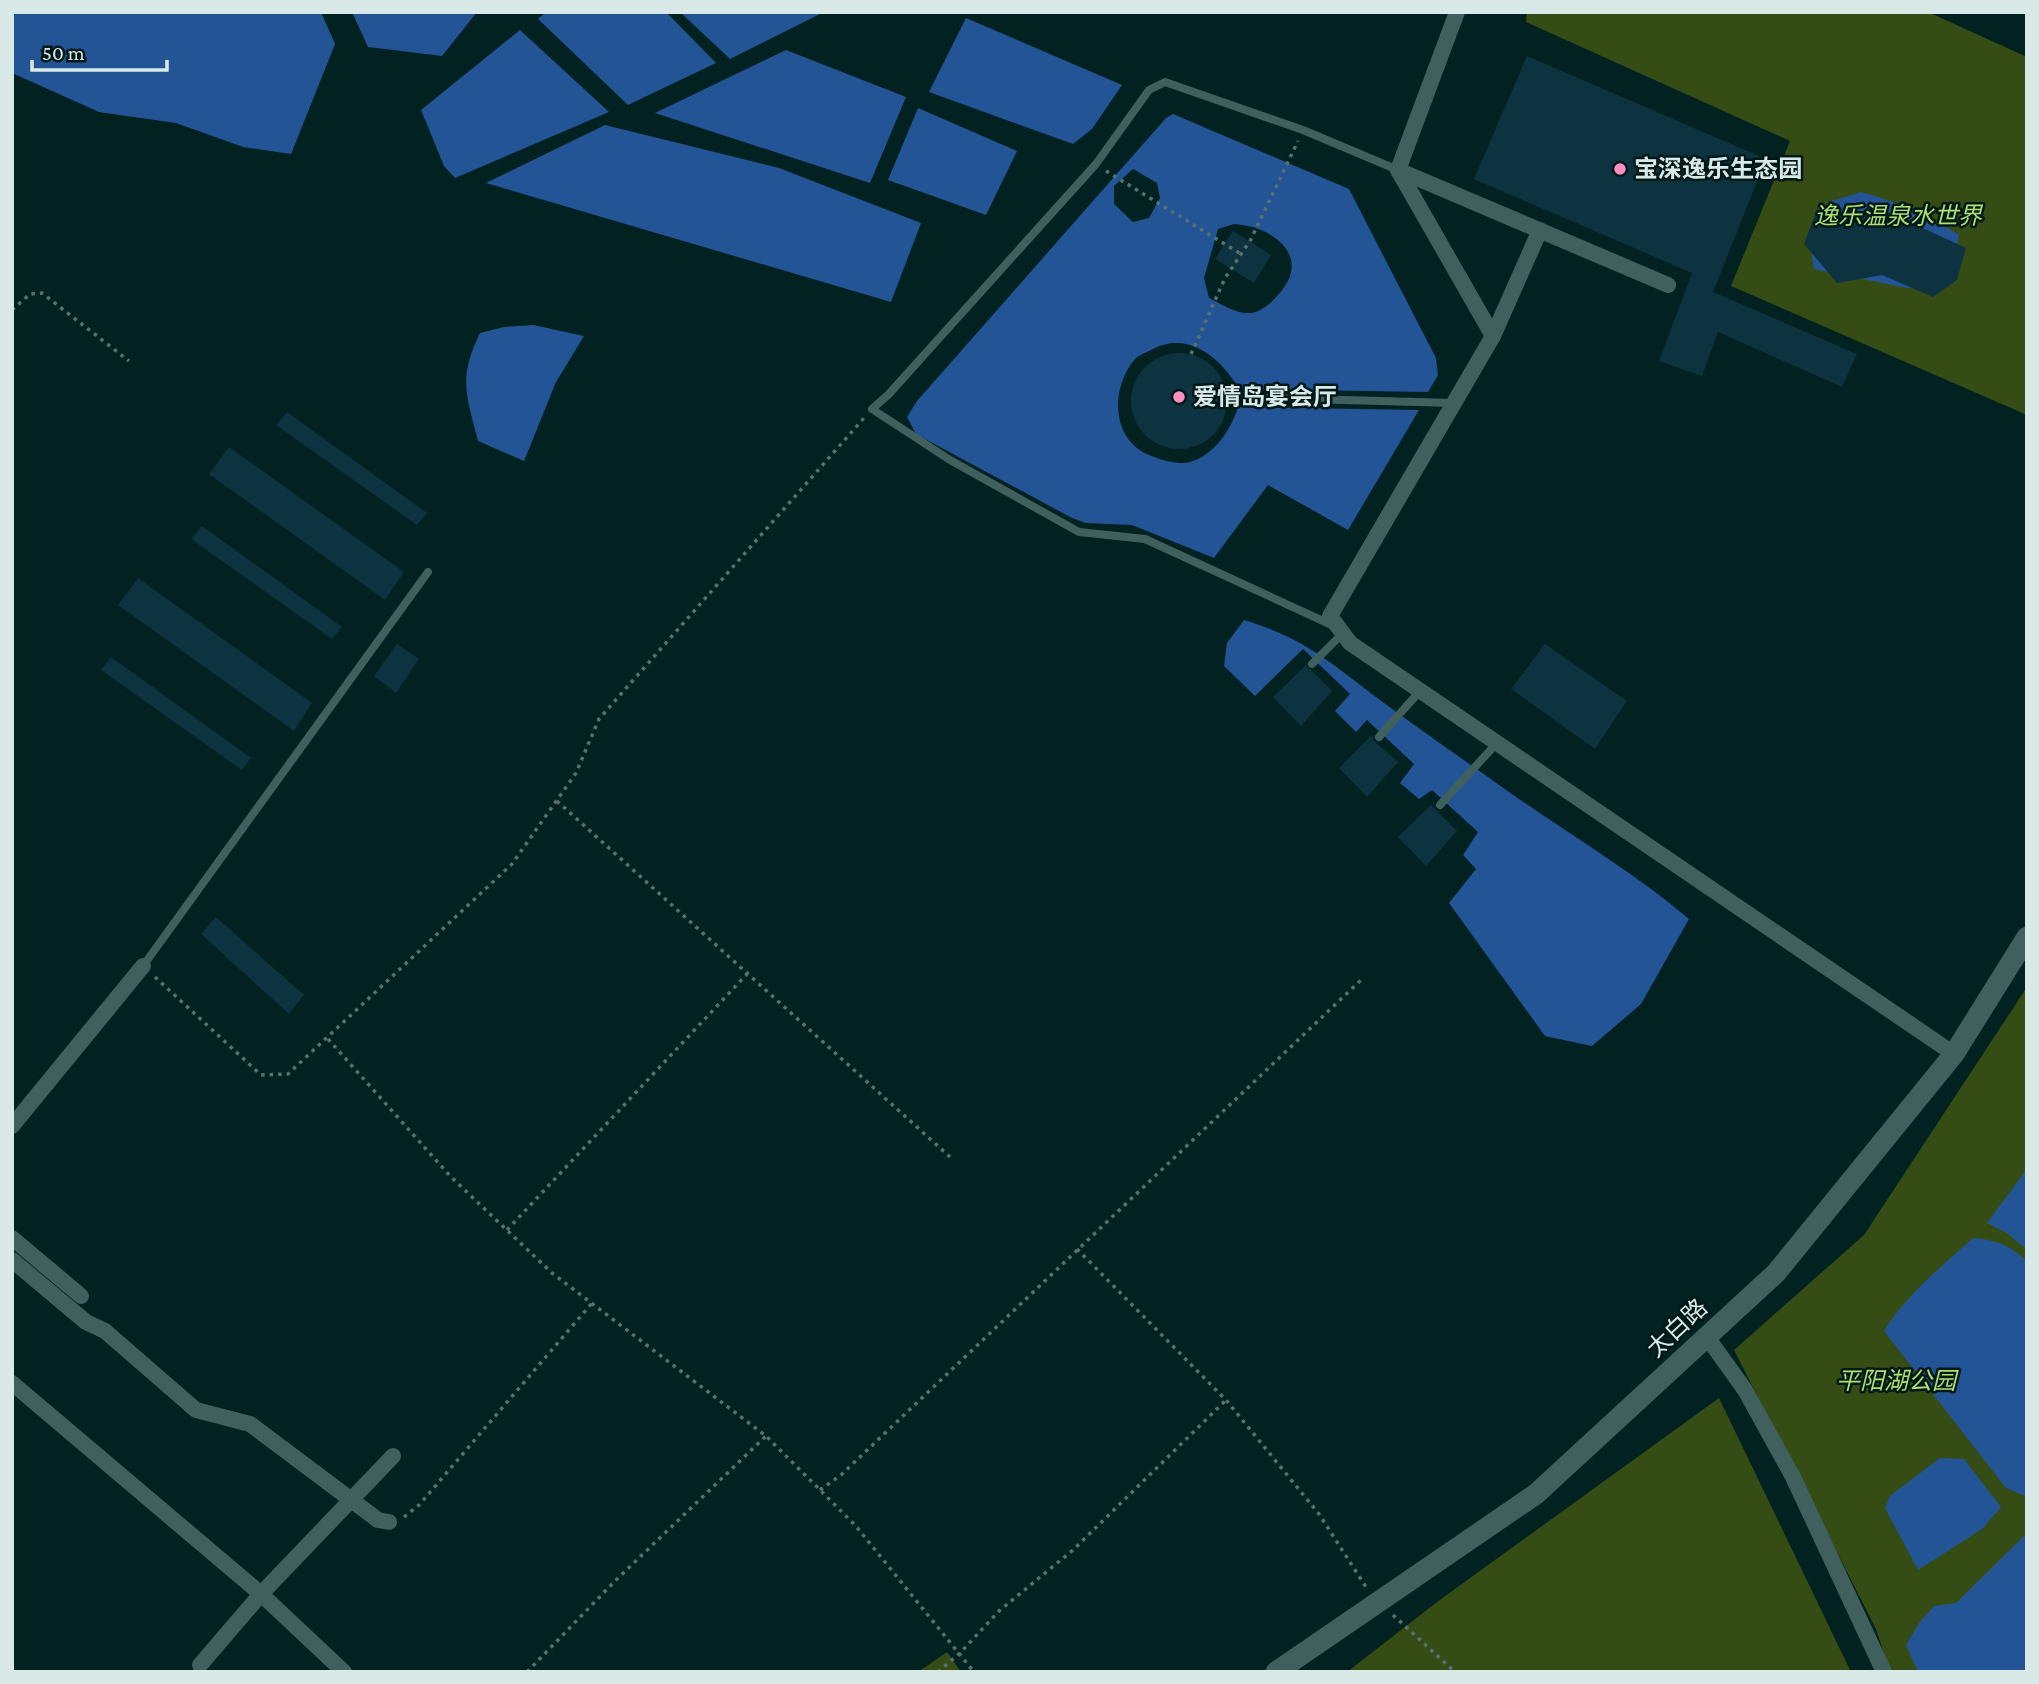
<svg xmlns="http://www.w3.org/2000/svg" width="2039" height="1684" font-family="'Crimson Pro','Noto Sans SC',serif">
  <rect width="100%" height="100%" fill="#022221"/>
  <!-- green -->
  <g fill="#364c15">
    <path d="M1527,12H1928L2027,57V415L1731,286L1790,141L1526,22Z"/>
    <path d="M2027,987V1672H1890L1876,1629L1734,1350L1864,1235Z"/>
    <path d="M1719,1398L1851,1672H1347L1437,1602Z"/>
    <path d="M947,1652L961,1672H918Z"/>
  </g>
  <!-- water -->
  <g fill="#235596" fill-rule="evenodd">
    <path d="M18,12H321L335,44L291,154L243,147L176,123L99,112L12,73V15Z"/>
    <path d="M352,12H477L442,56L368,47Z"/>
    <path d="M546,12H666L716,63L628,105L538,19Z"/>
    <path d="M680,12H824L730,59Z"/>
    <path d="M966,18L1122,85L1092,129L1073,144L929,92Z"/>
    <path d="M520,30L609,112L455,178L444,166L421,110Z"/>
    <path d="M786,50L906,97L870,183L655,113Z"/>
    <path d="M918,108L1017,151L986,215L888,180Z"/>
    <path d="M1173,114L1349,189L1436,358L1438,375L1428,392L1239,389C1222,359 1189,330 1153,349C1147,352 1139,355 1135,359C1110,388 1111,439 1149,455C1162,460 1176,465 1190,462C1214,456 1232,428 1238,407L1419,410L1348,530L1268,485L1214,558L1132,525L1086,523L1072,518L916,434L907,417L917,401L1166,118ZM1133,169L1157,183L1160,198L1149,218L1133,222L1114,204V186ZM1234,224C1274,226 1314,258 1277,296C1271,303 1260,313 1250,313C1236,314 1221,304 1209,298L1204,278L1218,229Z"/>
    <path d="M605,125L779,168L921,223L891,302L486,183Z"/>
    <path d="M1861,192C1895,201 1929,215 1959,235L1952,266L1931,289L1907,288L1814,269L1810,246L1829,202Z"/>
    <path d="M533,325L584,336L556,382L524,461L478,441C466,394 458,378 480,333L504,327Z"/>
    <path d="M1244,620C1307,639 1333,665 1384,703C1423,732 1463,759 1502,787C1564,831 1631,870 1689,919L1641,1004L1592,1046L1545,1036L1449,903L1476,869L1463,855L1478,832L1432,790L1419,799L1400,783L1414,764L1367,720L1356,732L1335,711L1350,694L1303,649L1255,696L1224,666L1227,643Z"/>
    <path d="M2027,1169V1250L2007,1233L1987,1223Z"/>
    <path d="M1973,1238C1995,1239 2011,1246 2027,1261V1497L2006,1488L1884,1331C1906,1295 1941,1267 1973,1238Z"/>
    <path d="M1940,1458L1964,1459L2001,1507L1982,1529L1918,1570L1885,1508L1890,1496Z"/>
    <path d="M2027,1533V1672H1918L1906,1645L1919,1623L1934,1606L1956,1603Z"/>
  </g>
  <!-- building -->
  <g fill="#0d3340">
    <path d="M1527,56L1766,159L1713,292L1857,354L1842,387L1718,332L1702,376L1659,361L1692,273L1474,179Z"/>
    <path d="M1877,207L1966,248L1957,280L1933,297L1882,275L1837,283L1804,244L1817,210L1854,214Z"/>
    <path d="M1233,231L1271,255L1254,283L1215,259Z"/>
    <circle cx="1179" cy="401" r="48"/>
    <path d="M287,412L427,513L417,525L276,425Z"/>
    <path d="M229,447L404,572L385,600L209,474Z"/>
    <path d="M202,526L342,627L332,639L191,539Z"/>
    <path d="M138,578L312,703L294,731L118,605Z"/>
    <path d="M397,644L419,659L396,693L374,676Z"/>
    <path d="M1545,644L1627,701L1595,749L1511,689Z"/>
    <path d="M111,657L251,758L242,770L101,670Z"/>
    <path d="M1306,665L1332,691L1301,726L1273,697Z"/>
    <path d="M1372,735L1374,741L1398,762L1367,797L1339,768Z"/>
    <path d="M1431,805L1457,831L1426,866L1398,837Z"/>
    <path d="M216,917L304,995L289,1014L201,934Z"/>
  </g>
  <g fill="none" stroke-linecap="round" stroke-linejoin="round">
    <!-- path -->
    <g stroke="#577170" stroke-width="3.5" stroke-dasharray="3.5 5" stroke-linecap="butt">
      <path d="M1106,171L1241,254"/>
      <path d="M12,310L30,294L42,293L129,361"/>
      <path d="M1191,354L1225,278L1250,241L1298,141"/>
      <path d="M557,801L950,1157"/>
      <path d="M155,977L261,1075L288,1074L512,864L576,773L599,719L864,418"/>
      <path d="M328,1039L451,1177L552,1273L766,1436L855,1525L974,1672"/>
      <path d="M507,1230L747,974"/>
      <path d="M1077,1249L1226,1400L1319,1514L1366,1587"/>
      <path d="M820,1490L841,1475L1361,980"/>
      <path d="M404,1517L419,1505L592,1303"/>
      <path d="M1393,1615L1455,1672"/>
      <path d="M527,1672L616,1580L766,1436"/>
      <path d="M938,1672L960,1653L999,1611L1073,1550L1226,1400"/>
    </g>
    <!-- lane -->
    <g stroke="#40605e" stroke-width="8">
      <path d="M1235,397L1454,403"/>
      <path d="M1334,626L1145,539L1079,532L950,460L872,409L888,395L1096,164L1149,90L1165,82L1303,130L1398,170"/>
      <path d="M1312,664L1343,633"/>
      <path d="M1379,737L1420,691"/>
      <path d="M1440,805L1497,743"/>
      <path d="M143,966L428,572"/>
    </g>
    <!-- street -->
    <g stroke="#40605e" stroke-width="16">
      <path d="M1457,12L1398,170L1493,336"/>
      <path d="M1398,170L1668,285"/>
      <path d="M1540,230L1493,336L1330,616L1350,643L1954,1054"/>
      <path d="M12,1126L143,966"/>
      <path d="M12,1238L81,1296"/>
      <path d="M12,1260L86,1322L105,1331L196,1410L250,1424L378,1520L389,1522"/>
      <path d="M1707,1337L1745,1390L1793,1477L1884,1672"/>
      <path d="M12,1383L261,1594L344,1672"/>
      <path d="M200,1665L261,1594L393,1456"/>
    </g>
    <!-- secondary -->
    <path stroke="#40605e" stroke-width="21" d="M1276,1672L1536,1494L1776,1273L1954,1054L2027,937"/>
  </g>
  <!-- markers -->
  <g fill="#fc8fc1" stroke="#001817" stroke-width="2.5">
    <circle cx="1620" cy="169" r="7"/>
    <circle cx="1179" cy="397" r="7"/>
  </g>
  <g text-anchor="middle" stroke-width="5" stroke-linejoin="round" paint-order="stroke">
    <!-- poi labels -->
    <g font-size="24" font-weight="bold" fill="#d8e9e8" stroke="#001817" text-anchor="start">
      <text x="1634" y="177">宝深逸乐生态园</text>
      <text x="1193" y="405">爱情岛宴会厅</text>
    </g>
    <!-- park labels -->
    <g font-size="24" font-style="italic" fill="#aede70" stroke="#001817">
      <text x="1898" y="224">逸乐温泉水世界</text>
      <text x="1896" y="1389">平阳湖公园</text>
    </g>
    <!-- street labels -->
    <g font-size="24" fill="#d8e9e8" stroke="#001817">
      <text transform="translate(1677 1328) rotate(-43)" y="8">太白路</text>
    </g>
  </g>
  <!-- border -->
  <rect width="2039" height="1684" fill="none" stroke="#d8e9e8" stroke-width="28"/>
  <!-- scale -->
  <path d="M32 60v10h135v-10" fill="none" stroke="#d8e9e8" stroke-width="3.5"/>
  <text x="42" y="60" font-size="21" fill="#d8e9e8" stroke="#001817" stroke-width="5" paint-order="stroke">50 m</text>
</svg>
